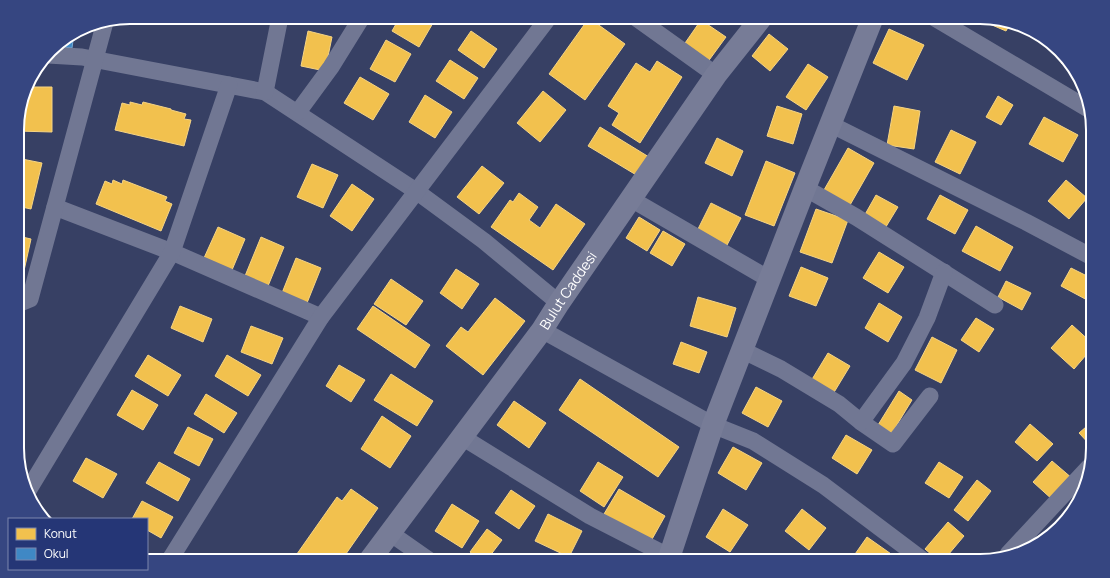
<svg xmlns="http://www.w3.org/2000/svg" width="1110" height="578" font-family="Manrope,sans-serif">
  <rect width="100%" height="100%" fill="#374064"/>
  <!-- homes -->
  <g fill="#f2c14e" stroke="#f6d483">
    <path d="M334,17H352V19Z"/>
    <path d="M400,17H423L433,23L419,47L392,31Z"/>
    <path d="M979,17H980L1010,24L1006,31L978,19Z"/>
    <path d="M589,18L625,44L585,100L549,74Z"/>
    <path d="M701,20L726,37L707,63L683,46Z"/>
    <path d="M889,29L924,45L907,80L873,63Z"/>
    <path d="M308,31L332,37L325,71L301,66Z"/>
    <path d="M471,31L497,49L484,68L458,50Z"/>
    <path d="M769,34L788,49L770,71L752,56Z"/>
    <path d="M386,40L411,54L395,82L370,69Z"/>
    <path d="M1064,58L1074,67L1075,70L1061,63Z"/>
    <path d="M450,60L478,78L464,99L436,81Z"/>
    <path d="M657,61L682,77L640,143L612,125L619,113L608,106L636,63L650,72Z"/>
    <path d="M808,64L828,77L806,110L786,97Z"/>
    <path d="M360,77L389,94L373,120L344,103Z"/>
    <path d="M27,87H52V132L17,131V122Z"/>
    <path d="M543,91L566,110L540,142L517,123Z"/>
    <path d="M425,95L452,112L435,138L409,122Z"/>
    <path d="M998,96L1013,105L1001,125L986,117Z"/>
    <path d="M130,102L142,105L143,102L171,109V110L186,114L184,119L191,120L184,146L115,130L122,103L130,105Z"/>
    <path d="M777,106L802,114L793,144L767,136Z"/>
    <path d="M894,106L920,111L914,149L887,145Z"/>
    <path d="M1044,117L1078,135L1063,162L1029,144Z"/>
    <path d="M600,127L649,157L638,176L588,146Z"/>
    <path d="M951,130L976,142L960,174L935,162Z"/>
    <path d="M717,138L743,151L732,176L705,163Z"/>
    <path d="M848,148L874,163L850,205L824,190Z"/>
    <path d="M17,158L42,163L31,209L17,206Z"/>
    <path d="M766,161L795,173L774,226L745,215Z"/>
    <path d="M312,164L338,175L323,208L297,197Z"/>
    <path d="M482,166L504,183L479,214L457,197Z"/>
    <path d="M113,180L122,184L123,180L167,197L165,201L172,204L161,231L96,204L105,181L112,184Z"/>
    <path d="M1066,180L1087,198L1069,219L1048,201Z"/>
    <path d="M352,184L374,199L352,231L330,216Z"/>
    <path d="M519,193L538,207L529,220L540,228L556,204L585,224L553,270L491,227L510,200L513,202Z"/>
    <path d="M876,195L898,207L884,230L863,218Z"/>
    <path d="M940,195L968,210L955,234L927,219Z"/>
    <path d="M711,203L741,218L726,247L696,233Z"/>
    <path d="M816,209L848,220L832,263L800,252Z"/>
    <path d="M639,217L660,230L647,251L626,238Z"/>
    <path d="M976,226L1013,247L1000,271L962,251Z"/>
    <path d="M218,227L245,239L232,270L204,258Z"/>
    <path d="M663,231L685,244L672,266L650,253Z"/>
    <path d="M18,236L31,239L20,289L18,288Z"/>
    <path d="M261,237L284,247L268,286L245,276Z"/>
    <path d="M879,252L904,267L888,293L863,278Z"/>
    <path d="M296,258L321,268L307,303L282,293Z"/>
    <path d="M801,267L828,278L816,306L789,296Z"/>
    <path d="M1071,268L1093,279V295L1089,301L1061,286Z"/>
    <path d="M456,269L479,284L462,309L440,293Z"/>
    <path d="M391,279L423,301L406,325L374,304Z"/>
    <path d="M1006,281L1031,293L1022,310L998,297Z"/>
    <path d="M698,297L736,308L727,337L690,326Z"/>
    <path d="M495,298L525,321L483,375L446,346L461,327L468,332Z"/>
    <path d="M879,303L902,317L888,342L865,328Z"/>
    <path d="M180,306L212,319L203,342L171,328Z"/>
    <path d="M373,306L430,345L415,368L357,329Z"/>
    <path d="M976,318L994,329L979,352L961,340Z"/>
    <path d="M1072,325L1093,344V347L1074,369L1051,348Z"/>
    <path d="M251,326L283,338L272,364L241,352Z"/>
    <path d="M932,337L957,350L941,383L915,370Z"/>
    <path d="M681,342L707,352L699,373L673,364Z"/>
    <path d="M828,353L850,366L833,394L811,381Z"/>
    <path d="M148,355L181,375L168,396L135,376Z"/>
    <path d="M227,355L261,375L248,396L215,376Z"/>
    <path d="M339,365L365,380L351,402L326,386Z"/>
    <path d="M391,374L433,401L417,426L374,400Z"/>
    <path d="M580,379L679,447L658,477L559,410Z"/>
    <path d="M756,387L782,401L768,427L742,413Z"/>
    <path d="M132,390L158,405L143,430L117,415Z"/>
    <path d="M899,391L912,400L892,433L878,425Z"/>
    <path d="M206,394L237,413L224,433L194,414Z"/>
    <path d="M514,401L546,423L529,448L497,425Z"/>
    <path d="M382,416L411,436L390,468L361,449Z"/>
    <path d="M1093,421V448L1079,433Z"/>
    <path d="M1030,424L1053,444L1037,461L1015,442Z"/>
    <path d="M188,427L213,439L199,466L174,453Z"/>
    <path d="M846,435L872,450L857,474L832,458Z"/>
    <path d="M733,447L762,463L746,490L718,473Z"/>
    <path d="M86,458L117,474L103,498L73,481Z"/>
    <path d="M1052,461L1073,479L1054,501L1033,482Z"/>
    <path d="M159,462L190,479L178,501L146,483Z"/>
    <path d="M598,462L623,477L604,507L580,491Z"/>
    <path d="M939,462L963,477L949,498L925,483Z"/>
    <path d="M977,480L991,491L968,521L954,510Z"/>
    <path d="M351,489L378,508L341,561H292L337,497L342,501Z"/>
    <path d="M619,489L665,516L651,541L604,514Z"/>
    <path d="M511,490L535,506L519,529L495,513Z"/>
    <path d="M142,501L173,517L161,538L147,530V519H132Z"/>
    <path d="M452,504L479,521L462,548L435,531Z"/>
    <path d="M723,509L748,525L730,552L706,537Z"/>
    <path d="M802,509L826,528L809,550L785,531Z"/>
    <path d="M548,514L582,531L569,557L535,541Z"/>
    <path d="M948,522L964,536L943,561H939L925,549Z"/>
    <path d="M487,529L502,540L486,561H482L470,552Z"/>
    <path d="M867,537L894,556L890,561H859L853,557Z"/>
  </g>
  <!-- schools -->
  <path fill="#3f88c5" stroke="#79acd6" d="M74,33L72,48L55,46Z"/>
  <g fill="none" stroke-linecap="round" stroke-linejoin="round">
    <!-- street -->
    <g stroke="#717793" stroke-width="17">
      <path d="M635,17L716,75"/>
      <path d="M933,17L1090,110"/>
      <path d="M48,55L82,57L265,92L416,191L484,241L559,303"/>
      <path d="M265,92L280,17"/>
      <path d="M298,112L331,67L362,17"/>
      <path d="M830,124L1026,222L1092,257"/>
      <path d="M805,188L856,217L995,305"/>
      <path d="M631,199L769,279"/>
      <path d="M55,207L172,252L321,317"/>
      <path d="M18,304L30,299L105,22"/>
      <path d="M542,330L713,425L753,441L823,485L924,561"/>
      <path d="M742,350L781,369L839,404L861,422L893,444L930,396"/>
      <path d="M861,422L904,363L927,318L944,272"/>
      <path d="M462,437L590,516L670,557"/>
      <path d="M29,489L172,252L229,85"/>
      <path d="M390,533L430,561"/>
      <path d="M1008,554L1089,467"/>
      <path d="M169,561L321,317L549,17"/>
    </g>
    <!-- secondary -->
    <g stroke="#777c97" stroke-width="22">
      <path id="s1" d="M369,561L542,330L559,303L716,75L762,17"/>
      <path d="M668,561L713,425L805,188L873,17"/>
    </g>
  </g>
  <g text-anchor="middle" stroke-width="4" stroke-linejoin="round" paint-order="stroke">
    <!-- street labels -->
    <g font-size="14" fill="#fff" stroke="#253676">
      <text dy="5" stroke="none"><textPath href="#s1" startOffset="336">Bulut Caddesi</textPath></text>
    </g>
  </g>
  <!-- crop -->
  <path d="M0 0H1110V578H0ZM130 24H980A106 106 0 0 1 1086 130V448A106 106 0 0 1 980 554H130A106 106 0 0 1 24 448V130A106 106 0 0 1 130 24Z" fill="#364681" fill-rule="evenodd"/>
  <path fill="none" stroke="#fff" stroke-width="2" d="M130 24H980A106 106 0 0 1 1086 130V448A106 106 0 0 1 980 554H130A106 106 0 0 1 24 448V130A106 106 0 0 1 130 24Z"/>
  <!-- legend -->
  <rect x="8" y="518" width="140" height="52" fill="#253676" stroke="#7c86ad"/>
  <rect x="16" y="528" width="20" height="12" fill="#f2c14e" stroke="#7c86ad"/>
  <text x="44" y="538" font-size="12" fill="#ffffff">Konut</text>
  <rect x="16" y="548" width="20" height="12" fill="#3f88c5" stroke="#7c86ad"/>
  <text x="44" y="558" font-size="12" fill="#ffffff">Okul</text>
</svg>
